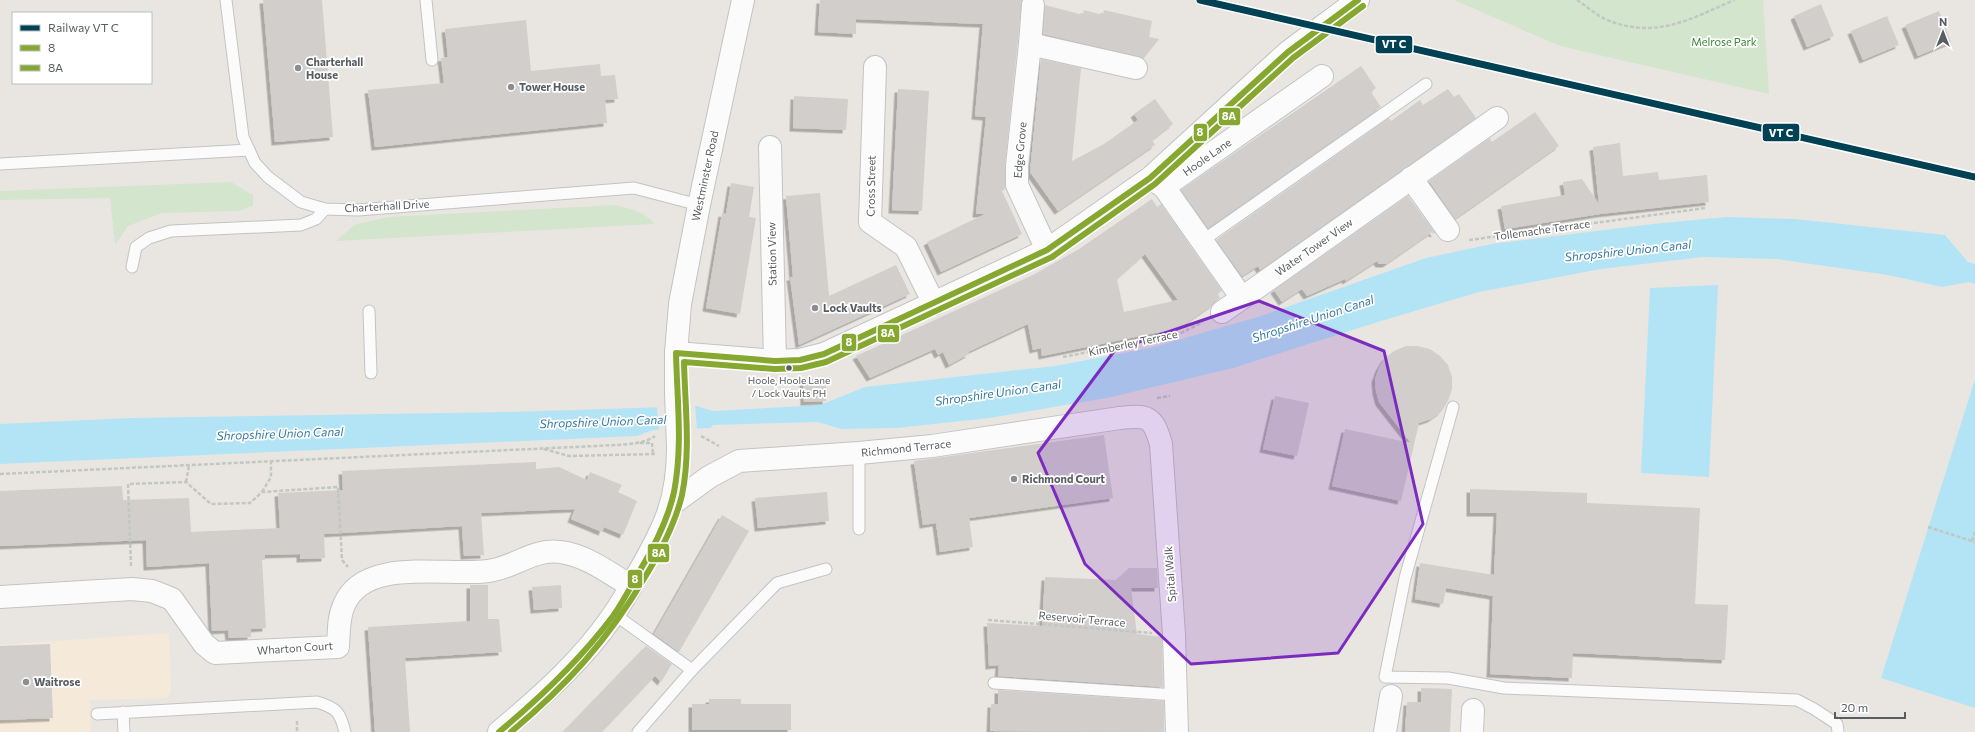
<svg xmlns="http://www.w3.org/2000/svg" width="1975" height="732" font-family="Commissioner,sans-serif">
  <defs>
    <filter id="shadow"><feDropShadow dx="-3.5" dy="3.5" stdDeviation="0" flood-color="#0004"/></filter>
  </defs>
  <rect width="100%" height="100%" fill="#e9e6e2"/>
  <!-- commercial -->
  <path fill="#f5ead9" d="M169,633L171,683V692L167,698L90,700L91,732H0V645Z"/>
  <!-- green -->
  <g fill="#d3e5cc">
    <path d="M1454,0H1763L1769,94L1560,46Z"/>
    <path d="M231,182L253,195V206L238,211L162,213L128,226L115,245L110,198L0,200V191Z"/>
    <path d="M615,205C631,209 643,211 655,224L336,241L354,225L387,217Z"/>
  </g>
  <!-- water -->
  <g fill="#b3e4f6">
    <path d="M1726,217L1795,219L1945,235L1968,262L1975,264V284L1969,282L1942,287L1888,275L1777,259L1703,257L1601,269L1479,292L1381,321L1233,368L1107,398L990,418L897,428L841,429L818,422L713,425L710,428L653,430L637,436L0,464V424L130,418L508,412L697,406L713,411L820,405L865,387L1055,366L1150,348L1261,316L1426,258L1492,244L1653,224Z"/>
    <path d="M1718,285L1709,477L1641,473L1650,288Z"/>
    <path d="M1975,379V708L1881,678Z"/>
  </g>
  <!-- pier -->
  <path fill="#e9e6e2" d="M695,404L697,430L659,432L657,405Z"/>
  <!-- building -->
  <g fill="#d1cecc" fill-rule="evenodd" filter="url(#shadow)">
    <path d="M263,0H322L333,137L275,142Z"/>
    <path d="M820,0H1022L1005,165V189L1002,191L1022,234L941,272L927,242L985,214H976L986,117L975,116L983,24L856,19V34L818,32Z"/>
    <path d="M1821,4L1834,36L1807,47L1794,16Z"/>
    <path d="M1045,5L1083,15L1084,10L1103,15L1104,10L1152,21L1149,37L1159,39L1144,58L1043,34Z"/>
    <path d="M1939,11L1951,42L1918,56L1905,25Z"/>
    <path d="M1887,16L1899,45L1863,60L1851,31Z"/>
    <path d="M526,20L531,71L600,64L601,76L615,75L618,99L605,100L607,123L375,147L368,90L444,83L441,58L448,57L445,29Z"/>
    <path d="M1041,59L1081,68L1072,161L1104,144L1138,120L1134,114L1155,99L1173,124L1152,140L1155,145L1058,211L1030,172Z"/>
    <path d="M1361,66L1376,88L1371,92L1381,107L1208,228L1181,190Z"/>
    <path d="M898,89L929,91L922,211L892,210Z"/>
    <path d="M1448,89L1454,97L1459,94L1476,118L1260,270L1258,266L1242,276L1216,240L1389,118L1391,121L1420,100L1423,105Z"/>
    <path d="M794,96L848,99L846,130L793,128Z"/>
    <path d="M1535,112L1559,146L1455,219L1429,181L1490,138L1492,142Z"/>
    <path d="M1620,143L1623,176L1658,172L1659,180L1707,175L1709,202L1600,214L1505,229L1501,206L1565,195L1563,182L1582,179L1599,204L1593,147Z"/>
    <path d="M731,183L754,187L749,217L756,218L740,314L706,308L722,213L726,214Z"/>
    <path d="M820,193L829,296L896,265L910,294L799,345L790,277H793L786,196Z"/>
    <path d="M1408,196L1435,233L1433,234L1432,232L1386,264H1379L1377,261L1346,281L1345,279L1307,296L1302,289L1282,302L1274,290Z"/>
    <path d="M1152,199L1157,207L1161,204L1222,291L1217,294L1220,298L1211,306L1179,328L1042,356L1041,348L1033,350L1028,324L968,352L969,354L949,365L943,352L938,355L935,349L870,378L856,356L1033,275L1079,249ZM1145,254L1178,300L1124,312L1117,279Z"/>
    <path d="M1406,346H1417L1430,349L1440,356L1448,365L1452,377V389L1448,401L1441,412L1431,419L1419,423L1401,501L1332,486L1345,429L1411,443L1379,402L1376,391L1375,379L1379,368L1385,358L1394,351Z"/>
    <path d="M826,378V401L804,402L803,379Z"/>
    <path d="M1275,396L1309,403L1297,456L1263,449Z"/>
    <path d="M1104,435L1113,498L969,518L973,547L940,552L936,523L923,525L914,461Z"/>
    <path d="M536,462V469L559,467L587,480L590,472L622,485L618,492L637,501L623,535L604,527L602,532L571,519L575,509L481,513L484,555L464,556L462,526L324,534L325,558L300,559V554L265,555V560H262L266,628L251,629V637L229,638L228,630L212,631L209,563L147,567L146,540L0,546V491L122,486L123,500L189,498L191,532L280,528L278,493L343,490L342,471Z"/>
    <path d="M1470,489L1587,493V503L1700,508L1695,604L1728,605L1725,660L1573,653L1572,678L1490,674L1493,596L1446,588L1443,604L1415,599L1420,563L1494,575L1497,513H1470Z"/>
    <path d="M827,492L829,521L758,528L755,498Z"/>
    <path d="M722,515L749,531L679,652L654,634Z"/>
    <path d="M1129,568H1157L1158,588H1131L1137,634L1162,637L1163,687L998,676L999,665L989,666L987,623L1042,626L1045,577L1116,580Z"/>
    <path d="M470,585H488V619H499L502,652L405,658L410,732H375L368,627L470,621Z"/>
    <path d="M561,585L562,608L534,610L532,587Z"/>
    <path d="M50,644L53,718L0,720V646Z"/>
    <path d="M646,646L672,664L661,682L655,676L602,732H563Z"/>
    <path d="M1421,688L1452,689L1450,732H1405L1407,702H1421Z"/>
    <path d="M998,690L1164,701V732L990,731L991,704H998Z"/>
    <path d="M709,699H741V704H791V730H692V704H709Z"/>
  </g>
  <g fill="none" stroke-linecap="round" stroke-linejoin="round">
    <defs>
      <g id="service">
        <path d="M226,0L243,137L255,163L268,177L301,202L325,209L358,210L634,188L699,205"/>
        <path d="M426,0L432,60"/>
        <path d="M0,164L249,150"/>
        <path d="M1202,241L1426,84"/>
        <path d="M132,267L136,247L149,238L171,231L301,225L316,219L325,209"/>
        <path d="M369,311L371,373"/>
        <path d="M1453,407L1405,578L1385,677L1448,678L1504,688L1797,700L1814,709L1837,724L1838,732"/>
        <path d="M859,453V529"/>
        <path d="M614,614L692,670"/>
        <path d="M994,683L1176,695"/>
        <path d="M123,712L124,732"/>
        <path d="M97,714L317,702C337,708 340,712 345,732"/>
        <path d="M638,732L692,670L777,583L826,569"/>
      </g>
      <g id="minor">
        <path d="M1030,44L1033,5"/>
        <path d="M875,67L870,222L906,247L934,304"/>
        <path d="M770,147L775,361"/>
        <path d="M1411,178L1448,230"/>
        <path d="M1152,179L1164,187L1322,76"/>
        <path d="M1164,187L1242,298L1497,118"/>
        <path d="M1047,250L1017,185V166L1030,44L1136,68"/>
        <path d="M1222,312L1242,298"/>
        <path d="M672,504L709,477L739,461L859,453L932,446L1120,418C1148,415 1153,416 1161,444L1174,635L1177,732"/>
        <path d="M0,597L132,589L152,591L172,599L204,644L215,653L338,647C339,633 338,618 344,605C364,556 446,577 488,571C514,568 534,548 560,552C586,555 609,573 631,586"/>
        <path d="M1385,732L1391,696"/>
        <path d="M1472,732L1473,710"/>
      </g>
      <g id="tertiary">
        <path d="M676,353L775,361L800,360L824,354L1047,250L1150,178L1288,52L1358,0"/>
        <path d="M676,393V353L680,304L699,205L743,0"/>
        <path d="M499,732C541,697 583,660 614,614C623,601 631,586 639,572C665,527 678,500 678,447"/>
      </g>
    </defs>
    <!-- service casing -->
    <use href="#service" stroke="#c4c3c3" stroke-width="13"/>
    <!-- minor casing -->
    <use href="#minor" stroke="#c4c3c3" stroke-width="24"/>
    <!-- tertiary casing -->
    <use href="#tertiary" stroke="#c4c3c3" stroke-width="24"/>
    <!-- path -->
    <g stroke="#c2c7c4" stroke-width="2.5" stroke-dasharray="4 2" stroke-linecap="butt">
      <path d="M1577,0C1586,6 1595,14 1605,19C1654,40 1689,20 1734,0"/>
      <path d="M1469,240L1705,208"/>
      <path d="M1063,357L1179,334L1203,322"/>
      <path d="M1157,398L1170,396"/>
      <path d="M701,436L719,446"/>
      <path d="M640,443H652L653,454"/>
      <path d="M544,449L569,456L656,454"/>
      <path d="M0,474L616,445C629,444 644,444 655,436"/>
      <path d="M186,482L189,466"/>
      <path d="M262,492L271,477V462"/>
      <path d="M1928,527L1975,542"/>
      <path d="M1972,541L1975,532"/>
      <path d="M131,566L128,484L186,482L211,504L250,503L262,492L338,487L342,560L348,567"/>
      <path d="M988,620L1152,633"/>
      <path d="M297,721V732"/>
    </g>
    <!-- service -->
    <use href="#service" stroke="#fcfbfb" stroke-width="11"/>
    <!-- minor -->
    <use href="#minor" stroke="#fcfbfb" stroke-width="22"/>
    <!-- tertiary -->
    <use href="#tertiary" stroke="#fcfbfb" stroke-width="22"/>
    <defs>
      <path id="tertiary-bridge" d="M676,393L678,447"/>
    </defs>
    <!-- tertiary-bridge casing -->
    <use href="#tertiary-bridge" stroke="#c4c3c3" stroke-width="24" stroke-linecap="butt"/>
    <!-- tertiary-bridge -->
    <use href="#tertiary-bridge" stroke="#fcfbfb" stroke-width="22"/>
    <defs>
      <path id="bus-1" d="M499,732C541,697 580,660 613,616C623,602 631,586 639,572C654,547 668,520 674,492C683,446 677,399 676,353L775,361L800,360L824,354L1047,250L1150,178L1288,52L1358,0"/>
      <path id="bus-2" d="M511,732C567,685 608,640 645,577C661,551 675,524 682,495C691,451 685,406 684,362L775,369L801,368L826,362L1052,257L1155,184L1293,58L1363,6"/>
    </defs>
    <!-- bus-1 casing -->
    <use href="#bus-1" stroke="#fff" stroke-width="9"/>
    <!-- bus-2 casing -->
    <use href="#bus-2" stroke="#fff" stroke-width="9"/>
    <!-- bus-1 -->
    <use href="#bus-1" stroke="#86a830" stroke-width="6"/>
    <!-- bus-2 -->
    <use href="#bus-2" stroke="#86a830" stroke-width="6"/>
    <defs>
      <path id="rail-1" d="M1200,0L1975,177"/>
    </defs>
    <!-- rail-1 casing -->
    <use href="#rail-1" stroke="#fff" stroke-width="10"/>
    <!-- rail-1 -->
    <use href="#rail-1" stroke="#004153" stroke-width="7"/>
  </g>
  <!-- marked area -->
  <path fill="#7b2cbf" fill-opacity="0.2" stroke="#7b2cbf" stroke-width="3" stroke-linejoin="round" d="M1259,301L1384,351L1423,524L1338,653L1191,664L1085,564L1038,453L1115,350Z"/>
  <!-- markers -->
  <g fill="#8b8d8e" stroke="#fff" stroke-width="1.5">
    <circle cx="298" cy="68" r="4"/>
    <circle cx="511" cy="87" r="4"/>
    <circle cx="815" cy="308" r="4"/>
    <circle cx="1014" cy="479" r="4"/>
    <circle cx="26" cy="682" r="4"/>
  </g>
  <circle fill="#585d61" stroke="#fff" stroke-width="1.5" cx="789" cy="368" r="3.5"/>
  <g text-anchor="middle" stroke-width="3.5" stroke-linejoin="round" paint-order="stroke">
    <!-- bus labels -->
    <g font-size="10" fill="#585d61" stroke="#fff">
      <text x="789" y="384">Hoole, Hoole Lane<tspan x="789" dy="13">/ Lock Vaults PH</tspan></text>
    </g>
    <!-- park labels -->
    <g font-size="11" fill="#3b8533" stroke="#fff">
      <text x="1724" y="46">Melrose Park</text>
    </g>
    <!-- poi labels -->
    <g font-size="11" font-weight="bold" fill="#585d61" stroke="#fff" text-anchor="start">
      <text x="306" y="66">Charterhall<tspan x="306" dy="13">House</tspan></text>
      <text x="519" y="91">Tower House</text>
      <text x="823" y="312">Lock Vaults</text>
      <text x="1022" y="483">Richmond Court</text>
      <text x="34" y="686">Waitrose</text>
    </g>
    <!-- street labels -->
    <g font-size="11" fill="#585d61" stroke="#fff">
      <text transform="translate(1020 150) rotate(-85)" y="4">Edge Grove</text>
      <text transform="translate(1207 157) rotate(-35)" y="4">Hoole Lane</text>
      <text transform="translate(705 176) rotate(-78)" y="4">Westminster Road</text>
      <text transform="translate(871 186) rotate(-89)" y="4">Cross Street</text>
      <text transform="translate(387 206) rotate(-3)" y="4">Charterhall Drive</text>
      <text transform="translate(1542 230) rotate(-8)" y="4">Tollemache Terrace</text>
      <text transform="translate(1314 247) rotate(-35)" y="4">Water Tower View</text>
      <text transform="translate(772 254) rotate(-91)" y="4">Station View</text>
      <text transform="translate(1133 343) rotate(-12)" y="4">Kimberley Terrace</text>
      <text transform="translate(906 448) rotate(-6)" y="4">Richmond Terrace</text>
      <text transform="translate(1170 574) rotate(-94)" y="4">Spital Walk</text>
      <text transform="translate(1082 619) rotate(5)" y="4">Reservoir Terrace</text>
      <text transform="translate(295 648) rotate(-4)" y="4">Wharton Court</text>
    </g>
    <!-- water labels -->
    <g font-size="12" font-style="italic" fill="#3479a0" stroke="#fff">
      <text transform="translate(1628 251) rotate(-6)" y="4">Shropshire Union Canal</text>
      <text transform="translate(1313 319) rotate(-18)" y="4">Shropshire Union Canal</text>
      <text transform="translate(998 393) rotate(-8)" y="4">Shropshire Union Canal</text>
      <text transform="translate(603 422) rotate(-2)" y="4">Shropshire Union Canal</text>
      <text transform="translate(280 434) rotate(-2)" y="4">Shropshire Union Canal</text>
    </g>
  </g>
  <g stroke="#fff" stroke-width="1.5">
    <rect x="1375" y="35" width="38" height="19" rx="4" fill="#004153"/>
    <rect x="1218" y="107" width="23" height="19" rx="4" fill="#86a830"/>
    <rect x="1193" y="123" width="15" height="19" rx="4" fill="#86a830"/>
    <rect x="1762" y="123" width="38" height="19" rx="4" fill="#004153"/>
    <rect x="877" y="324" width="23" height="19" rx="4" fill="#86a830"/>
    <rect x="841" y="333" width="16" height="19" rx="4" fill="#86a830"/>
    <rect x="647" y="543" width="23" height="20" rx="4" fill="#86a830"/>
    <rect x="627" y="569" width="16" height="20" rx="4" fill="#86a830"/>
  </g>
  <g font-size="11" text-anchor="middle" font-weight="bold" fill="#fff">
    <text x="1394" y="48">VT C</text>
    <text x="1229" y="120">8A</text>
    <text x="1200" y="136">8</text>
    <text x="1781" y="137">VT C</text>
    <text x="888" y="337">8A</text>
    <text x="849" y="346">8</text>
    <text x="659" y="557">8A</text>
    <text x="635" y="583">8</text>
  </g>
  <!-- legend -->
  <rect x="12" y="12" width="140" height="72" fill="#ffffff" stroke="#bcbec0"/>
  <rect x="20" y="25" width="20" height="6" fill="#004153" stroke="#bcbec0"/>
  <text x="48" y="32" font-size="12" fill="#585d61">Railway VT C</text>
  <rect x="20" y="45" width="20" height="6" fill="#86a830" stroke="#bcbec0"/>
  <text x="48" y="52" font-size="12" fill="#585d61">8</text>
  <rect x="20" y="65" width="20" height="6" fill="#86a830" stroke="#bcbec0"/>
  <text x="48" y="72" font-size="12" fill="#585d61">8A</text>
  <!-- north arrow -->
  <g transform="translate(1943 32)" stroke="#ffffff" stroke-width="3" paint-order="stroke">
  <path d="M0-3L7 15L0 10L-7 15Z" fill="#585d61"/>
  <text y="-6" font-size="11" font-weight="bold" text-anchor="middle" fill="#585d61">N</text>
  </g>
  <!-- scale -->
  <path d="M1835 712v6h70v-6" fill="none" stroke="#585d61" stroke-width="2"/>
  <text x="1841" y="712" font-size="12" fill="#585d61" stroke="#ffffff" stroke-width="3" paint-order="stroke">20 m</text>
</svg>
